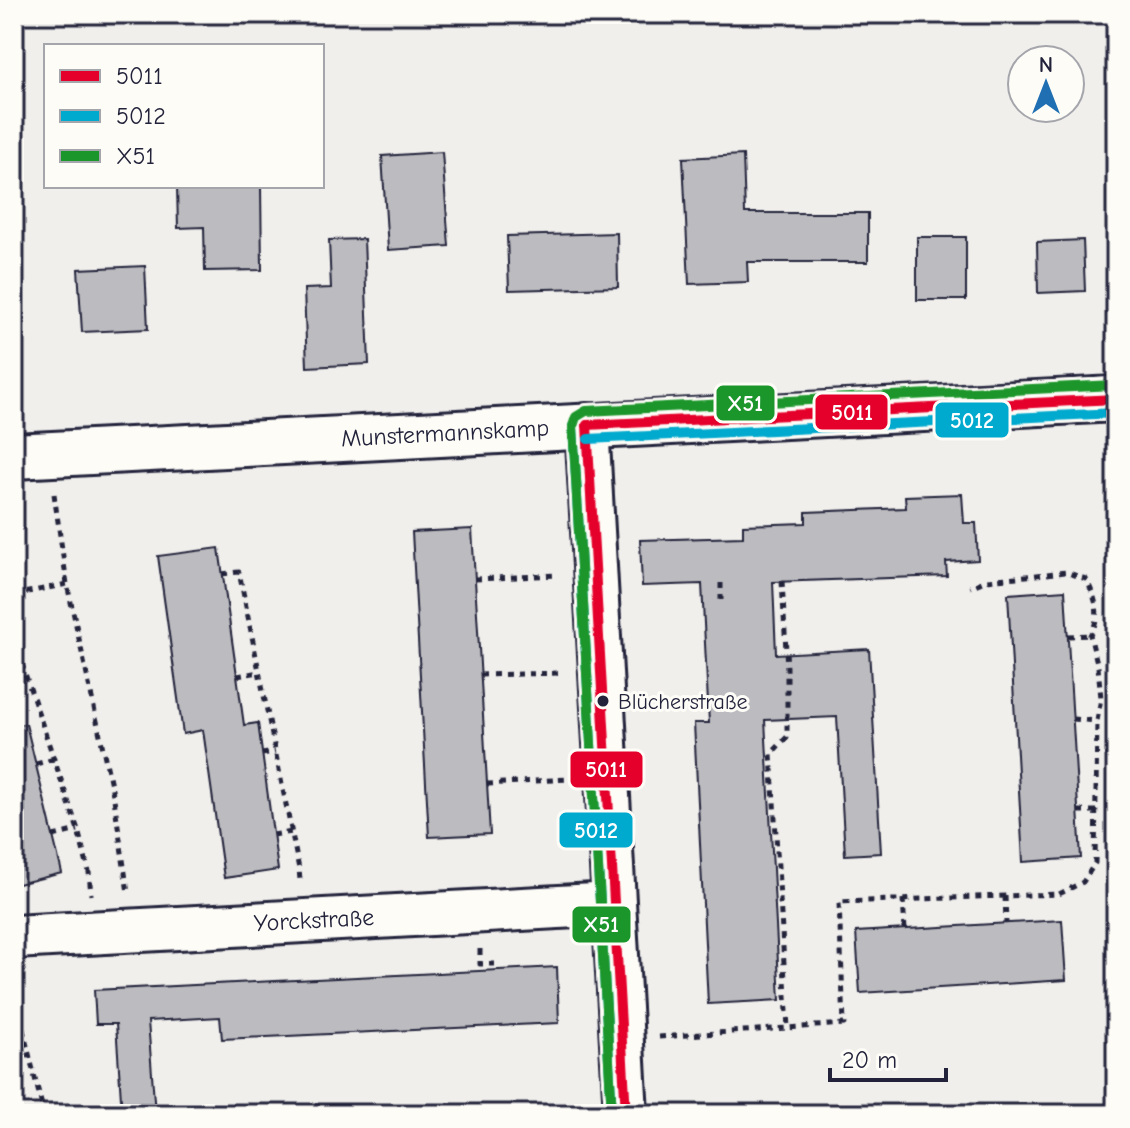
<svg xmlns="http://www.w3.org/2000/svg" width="1130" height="1128" font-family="'Comic Neue',sans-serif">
  <rect width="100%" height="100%" fill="#f0efec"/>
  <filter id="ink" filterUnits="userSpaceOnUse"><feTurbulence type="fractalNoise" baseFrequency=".0125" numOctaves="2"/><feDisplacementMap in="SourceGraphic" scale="16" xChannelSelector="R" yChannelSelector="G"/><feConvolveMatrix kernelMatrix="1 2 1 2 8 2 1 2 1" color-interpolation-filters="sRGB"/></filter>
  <g filter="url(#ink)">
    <!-- building -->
    <g fill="#bcbcc0" stroke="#22223b" stroke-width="2">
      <path d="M442,152L449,246L388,250L382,156Z"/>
      <path d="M743,155L745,213H868V262H747L748,282L689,284L683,158Z"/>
      <path d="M177,186H261L262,270L205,271L204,227L178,228Z"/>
      <path d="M617,233L618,287L509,290L507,236Z"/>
      <rect x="917" y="237" width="49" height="63"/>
      <path d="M364,239L369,364L307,367L304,289L331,288L329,240Z"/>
      <path d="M1083,240L1085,291L1038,293L1037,242Z"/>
      <path d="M145,266L148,329L82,332L78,269Z"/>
      <path d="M962,494L964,523H976L978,560L946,562L947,576L773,582L776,654L869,649L881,853L845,855L837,717L765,720L780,1000L708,1004L694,723H709L702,584L642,586L640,540L743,537V525L806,523V512L906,508L905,496Z"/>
      <path d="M472,529L490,834L429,837L412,532Z"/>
      <path d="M219,548L244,725L258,723L278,870L224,878L203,730L183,734L158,556Z"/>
      <path d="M1065,590L1081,858L1023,862L1008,594Z"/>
      <path d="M26,724L62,873L14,885V725Z"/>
      <path d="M1062,920L1066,980L860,993L856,932Z"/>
      <path d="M557,967L559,1023L222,1039L220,1017L148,1021L155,1114H122L116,1024H96L94,990Z"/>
    </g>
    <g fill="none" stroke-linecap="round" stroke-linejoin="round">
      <defs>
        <g id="minor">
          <path d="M587,425L626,1114"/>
          <path d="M14,937L613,904"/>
        </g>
        <path id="tertiary" d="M14,456L1116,399"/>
      </defs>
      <!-- minor casing -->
      <use href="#minor" stroke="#22223b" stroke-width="48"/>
      <!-- tertiary casing -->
      <use href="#tertiary" stroke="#22223b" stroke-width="50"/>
      <!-- path -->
      <g stroke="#22223b" stroke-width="5" stroke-dasharray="6 6" stroke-linecap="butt">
        <path d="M54,494L67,584L114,799L128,893"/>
        <path d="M222,574L239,572L299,869L300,880"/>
        <path d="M475,579L558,575"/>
        <path d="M782,581L787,668V737L771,754L788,1028"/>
        <path d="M721,583V600"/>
        <path d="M14,595L67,584"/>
        <path d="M1068,636L1090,635"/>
        <path d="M14,641L78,830L89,872L91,895"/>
        <path d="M480,675L563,673"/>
        <path d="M237,676L259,672"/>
        <path d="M14,682L26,678"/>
        <path d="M1073,719L1097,721"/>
        <path d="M262,754L275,752"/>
        <path d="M36,764L54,759"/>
        <path d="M487,784L569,779"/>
        <path d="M1078,811H1096"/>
        <path d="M273,835L292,832"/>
        <path d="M53,836L78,830"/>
        <path d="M1005,896L1006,923"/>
        <path d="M903,899L905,930"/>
        <path d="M480,949V964H495"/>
        <path d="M14,994L44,1114"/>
        <path d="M659,1037L844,1024L839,902L1059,894L1083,882L1095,863L1097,721L1101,698L1098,667L1090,635C1102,615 1096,599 1086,579L1066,572L987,580L970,587"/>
      </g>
      <!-- minor -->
      <use href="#minor" stroke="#fdfcf7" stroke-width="42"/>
      <!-- tertiary -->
      <use href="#tertiary" stroke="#fdfcf7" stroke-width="44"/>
      <defs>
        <g id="bus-1">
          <path d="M587,425L626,1114"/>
          <path d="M587,425L1116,399"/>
        </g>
        <g id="bus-2">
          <path d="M573,426L612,1114"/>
          <path d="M588,439L1116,413"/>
        </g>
        <path id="bus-3" d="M612,1114L573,426L576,417L586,411L1115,385"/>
      </defs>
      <!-- bus-1 casing -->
      <use href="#bus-1" stroke="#fdfcf7" stroke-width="16"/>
      <!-- bus-2 casing -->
      <use href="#bus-2" stroke="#fdfcf7" stroke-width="16"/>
      <!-- bus-3 casing -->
      <use href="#bus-3" stroke="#fdfcf7" stroke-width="16"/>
      <!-- bus-1 -->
      <use href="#bus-1" stroke="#e4002b" stroke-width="10"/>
      <!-- bus-2 -->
      <use href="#bus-2" stroke="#00a9ce" stroke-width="10"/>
      <!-- bus-3 -->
      <use href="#bus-3" stroke="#1a962b" stroke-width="10"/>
    </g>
  </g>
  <!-- markers -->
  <circle fill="#22223b" stroke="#fdfcf7" stroke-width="3" cx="603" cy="701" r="7"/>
  <g text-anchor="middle" stroke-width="6" stroke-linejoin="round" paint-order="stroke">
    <!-- bus labels -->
    <g font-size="22" fill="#22223b" stroke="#fdfcf7" text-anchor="start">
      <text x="618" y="709">Blücherstraße</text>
    </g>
    <!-- street labels -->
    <g font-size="24" fill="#22223b" stroke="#fdfcf7">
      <text transform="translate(445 433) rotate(-3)" y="8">Munstermannskamp</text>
      <text transform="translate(314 920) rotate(-3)" y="8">Yorckstraße</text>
    </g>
  </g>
  <g stroke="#fdfcf7" stroke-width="3">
    <rect x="715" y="384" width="61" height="38" rx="8" fill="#1a962b"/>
    <rect x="814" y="393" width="75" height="38" rx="8" fill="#e4002b"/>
    <rect x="934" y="401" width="76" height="38" rx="8" fill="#00a9ce"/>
    <rect x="569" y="750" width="75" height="39" rx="8" fill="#e4002b"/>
    <rect x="558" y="811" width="76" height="38" rx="8" fill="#00a9ce"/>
    <rect x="571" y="905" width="61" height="39" rx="8" fill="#1a962b"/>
  </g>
  <g font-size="22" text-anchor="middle" font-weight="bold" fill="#fff">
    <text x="745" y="411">X51</text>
    <text x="852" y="420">5011</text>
    <text x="972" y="428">5012</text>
    <text x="606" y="777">5011</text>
    <text x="596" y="838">5012</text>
    <text x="601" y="932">X51</text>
  </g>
  <!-- margin -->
  <rect width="1130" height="1128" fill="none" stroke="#fdfcf7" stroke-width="48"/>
  <rect x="24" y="24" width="1082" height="1080" fill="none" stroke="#22223b" stroke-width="3" filter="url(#ink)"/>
  <!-- legend -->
  <rect x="44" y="44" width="280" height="144" fill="#fdfcf7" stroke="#a5a5ac" stroke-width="2"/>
  <rect x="60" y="70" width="40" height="12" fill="#e4002b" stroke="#a5a5ac" stroke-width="2"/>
  <text x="116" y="84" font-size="24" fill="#22223b">5011</text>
  <rect x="60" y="110" width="40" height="12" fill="#00a9ce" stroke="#a5a5ac" stroke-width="2"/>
  <text x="116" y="124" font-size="24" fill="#22223b">5012</text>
  <rect x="60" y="150" width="40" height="12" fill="#1a962b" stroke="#a5a5ac" stroke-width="2"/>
  <text x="116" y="164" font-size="24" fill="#22223b">X51</text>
  <!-- north arrow -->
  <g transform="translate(1046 84)"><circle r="38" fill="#fdfcf7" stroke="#a5a5ac" stroke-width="2"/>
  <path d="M0-6L14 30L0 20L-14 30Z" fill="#1f6fb2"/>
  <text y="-12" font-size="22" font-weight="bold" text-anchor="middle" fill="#22223b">N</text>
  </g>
  <!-- scale -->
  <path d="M830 1068v12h116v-12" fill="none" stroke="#22223b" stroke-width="4"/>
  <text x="842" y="1068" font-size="24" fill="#22223b" stroke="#fdfcf7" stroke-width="6" paint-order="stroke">20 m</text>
</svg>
